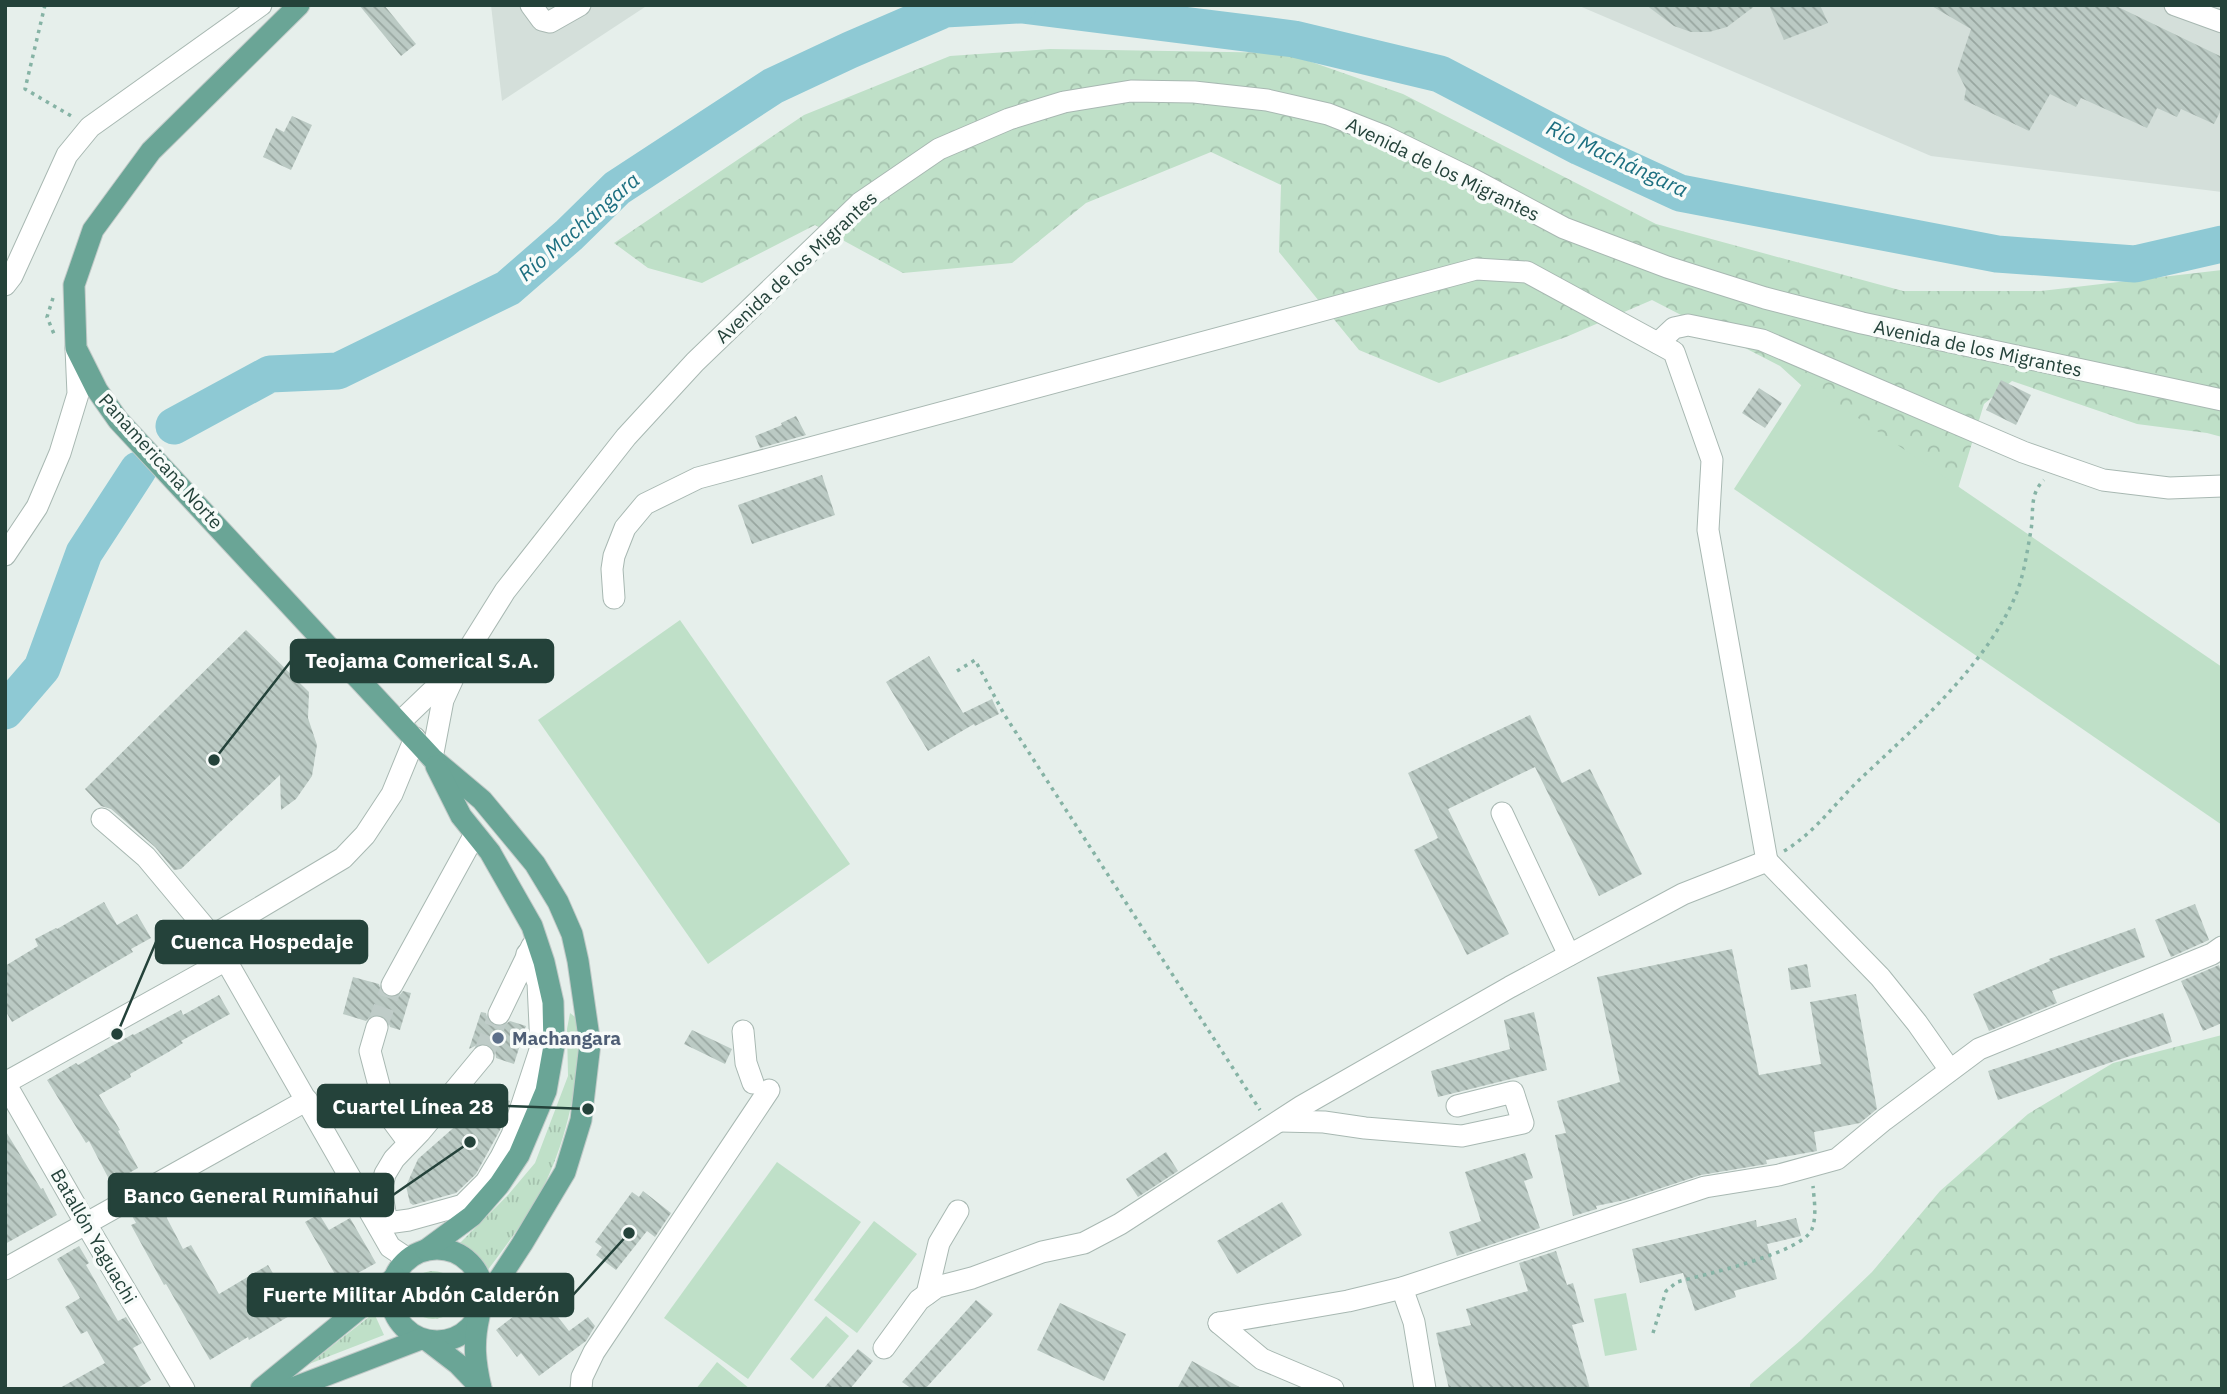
<svg xmlns="http://www.w3.org/2000/svg" width="2227" height="1394" font-family="'IBM Plex Sans',sans-serif">
  <defs>
    <pattern id="grass-tufts" width="24" height="20" patternUnits="userSpaceOnUse" patternTransform="scale(1.75)"><rect width="24" height="20" fill="#bfe0c8"/><path d="M3 7l-1-3M5 7V3M7 7l1-3M15 17l-1-3M17 17v-4M19 17l1-3" fill="none" stroke="#a4c1ad"/></pattern>
    <pattern id="forest-crowns" width="20" height="18" patternUnits="userSpaceOnUse" patternTransform="scale(1.75)"><rect width="20" height="18" fill="#bfe0c8"/><path d="M2 6a3 3 0 1 1 6 0M12 15a3 3 0 1 1 6 0" fill="none" stroke="#a4c1ad"/></pattern>
    <pattern id="park-dots" width="8" height="8" patternUnits="userSpaceOnUse" patternTransform="scale(1.75)"><rect width="8" height="8" fill="#bfe0c8"/><path d="M2 2h.1M6 6h.1" fill="none" stroke="#a4c1ad" stroke-width="1.8" stroke-linecap="round"/></pattern>
    <pattern id="building-back-hatch" width="6" height="6" patternUnits="userSpaceOnUse" patternTransform="scale(1.75)"><rect width="6" height="6" fill="#bbcac4"/><path d="M-1 5l2 2M0 0l6 6M5-1l2 2" fill="none" stroke="#98a6a0"/></pattern>
  </defs>
  <rect width="100%" height="100%" fill="#e6efeb"/>
  <!-- built -->
  <g fill="#d4dfda">
    <path d="M491,5H648L502,101Z"/>
    <path d="M1577,5H2222V192L1931,156Z"/>
  </g>
  <!-- grass -->
  <g fill="url(#grass-tufts)">
    <path d="M570,1013L579,1020C580,1077 569,1134 544,1186C529,1216 507,1244 487,1271L460,1243L508,1195L535,1163L568,1076L567,1029Z"/>
    <path d="M374,1313L384,1335L309,1364Z"/>
  </g>
  <!-- forest -->
  <g fill="url(#forest-crowns)">
    <path d="M1050,49L1286,53L1403,94L1656,224L1903,291H2041L2222,270V437L2207,433L2137,424L2012,381L1984,404L1956,495L1822,404L1780,366L1652,300L1566,337L1439,383L1359,350L1279,252L1281,185L1211,152L1086,203L1012,263L903,273L815,225L702,283L648,268L614,243L804,115L950,56Z"/>
    <path d="M2222,1035V1389H1750V1384L1801,1340L1872,1272L1940,1191L2028,1114L2113,1063Z"/>
  </g>
  <!-- park -->
  <circle fill="url(#park-dots)" cx="433" cy="1295" r="24"/>
  <!-- pitch -->
  <g fill="#bfe0c8">
    <path d="M1804,381L2222,667V825L1734,489Z"/>
    <path d="M680,620L850,864L708,964L538,720Z"/>
    <path d="M777,1162L861,1222L748,1379L664,1318Z"/>
    <path d="M874,1221L917,1254L857,1333L814,1300Z"/>
    <path d="M1626,1293L1637,1350L1605,1356L1594,1299Z"/>
    <path d="M826,1316L849,1336L813,1379L790,1359Z"/>
    <path d="M717,1362L750,1389H696Z"/>
  </g>
  <g fill="none" stroke-linecap="round" stroke-linejoin="round">
    <!-- river -->
    <g stroke="#8ec9d4" stroke-width="37">
      <path d="M1022,5L1294,39L1440,74L1580,147L1680,193L1997,254L2135,264L2222,244"/>
      <path d="M174,426L270,374L338,371L508,288L569,235L617,188L773,86L850,50L945,9L1018,5"/>
      <path d="M5,711L42,668L84,553L138,470"/>
    </g>
  </g>
  <!-- building -->
  <g fill="url(#building-back-hatch)">
    <path d="M359,5H384L416,44L401,56Z"/>
    <path d="M1646,5H1756L1727,27L1709,32H1691L1674,26Z"/>
    <path d="M1769,5H1820L1828,23L1784,40Z"/>
    <path d="M1930,5H2114L2222,57V108L2214,124L2181,109L2177,117L2157,108L2147,128L2081,98L2076,107L2050,94L2029,131L1964,100L1966,89L1957,71L1971,29Z"/>
    <path d="M292,116L312,125L291,170L263,157L276,128L284,132Z"/>
    <path d="M2001,380L2031,395L2016,425L1986,410Z"/>
    <path d="M1759,388L1782,403L1765,428L1742,413Z"/>
    <path d="M796,416L806,435L760,448L755,436L782,425L781,423Z"/>
    <path d="M822,475L835,515L752,544L738,505Z"/>
    <path d="M246,630L309,692L308,718L317,745L312,776L296,799L281,810L280,775L181,869L174,870L155,847L111,809L101,806L85,789Z"/>
    <path d="M929,656L963,713L992,699L999,714L975,726L974,724L928,751L886,682Z"/>
    <path d="M1530,715L1562,783L1590,769L1642,874L1599,896L1535,767L1448,809L1509,934L1467,955L1414,850L1438,838L1408,773Z"/>
    <path d="M104,902L117,925L137,914L151,938L131,949L133,952L12,1022L5,1010V966L38,946L35,939L56,928L57,929Z"/>
    <path d="M2195,904L2209,940L2171,957L2155,920Z"/>
    <path d="M2135,928L2145,957L2052,991L2057,1003L1989,1031L1973,994L2050,961L2049,959Z"/>
    <path d="M1732,949L1759,1075L1821,1064L1810,1002L1856,994L1877,1109L1860,1123L1814,1132L1817,1151L1766,1160L1767,1164L1701,1175L1625,1200L1596,1206L1597,1209L1573,1216L1555,1135L1566,1133L1557,1101L1620,1082L1597,977Z"/>
    <path d="M1807,964L1811,987L1791,990L1788,968Z"/>
    <path d="M2219,965L2222,974V1023L2203,1031L2181,981Z"/>
    <path d="M353,977L379,984L381,991L386,997H398L403,991L411,993L400,1030L390,1027L387,1018L380,1014H373L366,1021L343,1014Z"/>
    <path d="M219,995L230,1014L181,1041L183,1043L172,1050L130,1074L131,1077L99,1095L120,1130L118,1131L138,1168L111,1183L89,1141L86,1143L47,1080L76,1063L78,1065L133,1034L134,1035L181,1010L183,1015Z"/>
    <path d="M481,1012L486,1013L488,1021L494,1026L501,1027L510,1021L526,1026L514,1064L496,1058L495,1051L486,1043L479,1044L469,1049Z"/>
    <path d="M1534,1012L1547,1070L1438,1097L1431,1071L1510,1049L1504,1020Z"/>
    <path d="M2163,1013L2172,1042L1998,1100L1988,1071Z"/>
    <path d="M692,1030L732,1049L725,1064L684,1044Z"/>
    <path d="M492,1094L510,1101L500,1130L476,1174L456,1193L413,1205L410,1203L406,1186L418,1159Z"/>
    <path d="M5,1130L41,1189L43,1188L57,1215L5,1244Z"/>
    <path d="M1166,1152L1178,1171L1138,1197L1126,1179Z"/>
    <path d="M1525,1153L1533,1178L1524,1181L1540,1228L1457,1256L1449,1232L1481,1221L1465,1172Z"/>
    <path d="M643,1191L671,1213L655,1237L647,1231L616,1270L596,1255L602,1247L595,1242L632,1192L639,1197Z"/>
    <path d="M158,1201L183,1249L191,1245L219,1294L268,1265L296,1312L249,1340L248,1337L210,1360L166,1284L164,1285L131,1225L136,1223L132,1216Z"/>
    <path d="M1282,1202L1302,1235L1237,1274L1217,1241Z"/>
    <path d="M319,1214L329,1230L350,1218L376,1263L340,1283L305,1222Z"/>
    <path d="M1796,1218L1801,1236L1767,1244L1777,1279L1734,1291L1736,1297L1695,1311L1683,1273L1640,1283L1632,1249L1756,1220L1757,1227Z"/>
    <path d="M79,1246L89,1263L86,1265L118,1321L126,1317L142,1343L133,1348L151,1380L136,1389H58L105,1363L87,1331L81,1334L65,1307L80,1298L57,1259Z"/>
    <path d="M1556,1251L1567,1285L1573,1283L1584,1322L1572,1325L1590,1389H1449L1436,1333L1471,1325L1466,1309L1528,1291L1519,1263Z"/>
    <path d="M541,1295L569,1331L588,1317L595,1326L586,1341L539,1376L521,1353L517,1357L496,1330Z"/>
    <path d="M976,1300L993,1314L925,1389H912L902,1382Z"/>
    <path d="M1060,1303L1126,1334L1104,1381L1037,1350Z"/>
    <path d="M858,1349L873,1361L850,1389H823Z"/>
    <path d="M1192,1361L1243,1389H1177Z"/>
  </g>
  <g fill="none" stroke-linecap="round" stroke-linejoin="round">
    <!-- minor-tunnel -->
    <g stroke="#bfccc8" stroke-width="21" stroke-dasharray="21 10" stroke-linecap="butt">
      <path d="M377,1027L392,985"/>
      <path d="M483,1056L499,1014"/>
    </g>
    <defs>
      <g id="minor">
        <path d="M531,5L542,20L550,22L580,5"/>
        <path d="M2175,5L2222,22"/>
        <path d="M5,285L12,276L67,155L90,127L261,5"/>
        <path d="M1658,343L1674,328L1688,325L1762,340L2023,452L2103,480L2169,488L2222,486"/>
        <path d="M5,555L37,507L60,453L78,394L76,348"/>
        <path d="M614,598L612,569L614,556L625,528L645,504L698,478L1476,269L1527,272L1674,352L1712,460L1708,530L1767,861L1683,894L1510,987L1302,1106L1120,1224L1084,1243L1042,1252L972,1278L937,1287L919,1300L884,1348"/>
        <path d="M400,722L449,675"/>
        <path d="M432,758L443,700L460,663L505,591L626,437L695,362L860,203L939,149L1009,119L1064,102L1131,91L1194,92L1267,100L1328,114L1384,136L1472,179L1564,228L1667,267L1765,298L1862,323L2222,400"/>
        <path d="M1502,813L1569,955"/>
        <path d="M102,819L146,857L212,936L390,1247L408,1259"/>
        <path d="M1767,861L1880,977L1917,1023L1950,1070"/>
        <path d="M212,936L343,858L365,835L392,794L415,738"/>
        <path d="M392,985L475,834"/>
        <path d="M499,1014L532,946"/>
        <path d="M377,1027L370,1051L386,1112L409,1143"/>
        <path d="M743,1031L746,1063L753,1083"/>
        <path d="M5,1083L86,1224L184,1389"/>
        <path d="M5,1083L226,960"/>
        <path d="M1280,1121L1324,1122L1365,1128L1462,1136L1523,1123L1513,1092L1457,1106"/>
        <path d="M387,1223L381,1190L385,1174L394,1159L420,1132L483,1056"/>
        <path d="M379,1227L387,1223L409,1220L463,1205L486,1182L501,1157L512,1135L541,1047L538,983L527,954"/>
        <path d="M5,1269L307,1100"/>
        <path d="M1402,1288L1414,1322L1425,1389"/>
        <path d="M927,1294L939,1243L958,1211"/>
        <path d="M1219,1323L1348,1301L1402,1288L1705,1187L1779,1175L1837,1159L1884,1120L1979,1049L2212,954L2222,947"/>
        <path d="M1219,1323L1262,1359L1333,1389"/>
        <path d="M581,1389L582,1377L594,1352L769,1090"/>
      </g>
      <g id="major">
        <path d="M299,5L151,151L93,230L74,285L76,348L97,390L118,420L432,758L482,800L535,864L558,902L572,934L578,961L590,1044L581,1120L565,1172L522,1244L484,1302"/>
        <circle cx="437" cy="1295" r="46"/>
        <path d="M426,1250L472,1216L499,1185L519,1155L546,1091L554,1046L553,1002L544,962L532,926L490,852L461,816L436,766"/>
        <path d="M479,1317C473,1343 475,1362 481,1388"/>
        <path d="M428,1341L458,1364L481,1388"/>
        <path d="M261,1389L365,1304L395,1277"/>
        <path d="M290,1389L421,1339"/>
      </g>
    </defs>
    <!-- minor casing -->
    <use href="#minor" stroke="#a8b8b2" stroke-width="23"/>
    <!-- major casing -->
    <use href="#major" stroke="#c2cac8" stroke-width="23"/>
    <!-- path -->
    <g stroke="#86b3a5" stroke-width="3.5" stroke-dasharray="3.5 5" stroke-linecap="butt">
      <path d="M45,5L25,89L73,117"/>
      <path d="M53,298L47,317L54,334"/>
      <path d="M957,671L975,660L1004,714L1260,1110"/>
      <path d="M1784,851C1813,834 1833,806 1857,782C1912,730 1984,668 2015,597C2024,576 2027,552 2031,530C2034,512 2029,494 2044,480"/>
      <path d="M1653,1333L1666,1291L1677,1282C1702,1275 1803,1253 1812,1229C1817,1216 1814,1199 1813,1186"/>
    </g>
    <!-- minor -->
    <use href="#minor" stroke="#fff" stroke-width="21"/>
    <!-- major -->
    <use href="#major" stroke="#6aa596" stroke-width="21"/>
  </g>
  <!-- markers -->
  <circle fill="#5c6f8a" stroke="#f7fbf9" stroke-width="2.5" cx="498" cy="1038" r="7"/>
  <g text-anchor="middle" stroke-width="7" stroke-linejoin="round" paint-order="stroke">
    <!-- street labels -->
    <g font-size="19" fill="#24423a" stroke="#f7fbf9">
      <text transform="translate(1443 169) rotate(26)" y="7">Avenida de los Migrantes</text>
      <text transform="translate(796 267) rotate(-43)" y="7">Avenida de los Migrantes</text>
      <text transform="translate(1978 348) rotate(12)" y="7">Avenida de los Migrantes</text>
      <text transform="translate(161 461) rotate(48)" y="7">Panamericana Norte</text>
      <text transform="translate(94 1236) rotate(60)" y="7">Batallón Yaguachi</text>
    </g>
    <!-- service labels -->
    <g font-size="19" font-weight="bold" fill="#4e5e75" stroke="#f7fbf9" text-anchor="start">
      <text x="512" y="1045">Machangara</text>
    </g>
    <!-- water labels -->
    <g font-size="21" font-style="italic" fill="#1c6f80" stroke="#f7fbf9">
      <text transform="translate(1617 159) rotate(25)" y="7">Río Machángara</text>
      <text transform="translate(579 227) rotate(-41)" y="7">Río Machángara</text>
    </g>
  </g>
  <!-- callouts -->
  <path fill="none" stroke="#24423a" stroke-width="2.5" d="M214 760L291 661M117 1034L156 942M588 1109L507 1106M470 1142L393 1195M629 1233L573 1295"/>
  <g fill="#24423a" stroke="#f7fbf9" stroke-width="2.5">
    <circle cx="214" cy="760" r="7"/>
    <circle cx="117" cy="1034" r="7"/>
    <circle cx="588" cy="1109" r="7"/>
    <circle cx="470" cy="1142" r="7"/>
    <circle cx="629" cy="1233" r="7"/>
  </g>
  <g fill="#24423a" stroke="#24423a" stroke-width="2.5">
    <rect x="291" y="640" width="262" height="42" rx="7"/>
    <rect x="156" y="921" width="211" height="42" rx="7"/>
    <rect x="318" y="1085" width="189" height="42" rx="7"/>
    <rect x="109" y="1174" width="284" height="42" rx="7"/>
    <rect x="248" y="1274" width="325" height="42" rx="7"/>
  </g>
  <g font-size="21" text-anchor="middle" font-weight="bold" fill="#fff">
    <text x="422" y="668">Teojama Comerical S.A.</text>
    <text x="262" y="949">Cuenca Hospedaje</text>
    <text x="413" y="1114">Cuartel Línea 28</text>
    <text x="251" y="1203">Banco General Rumiñahui</text>
    <text x="411" y="1302">Fuerte Militar Abdón Calderón</text>
  </g>
  <!-- border -->
  <rect width="2227" height="1394" fill="none" stroke="#24423a" stroke-width="14"/>
</svg>
